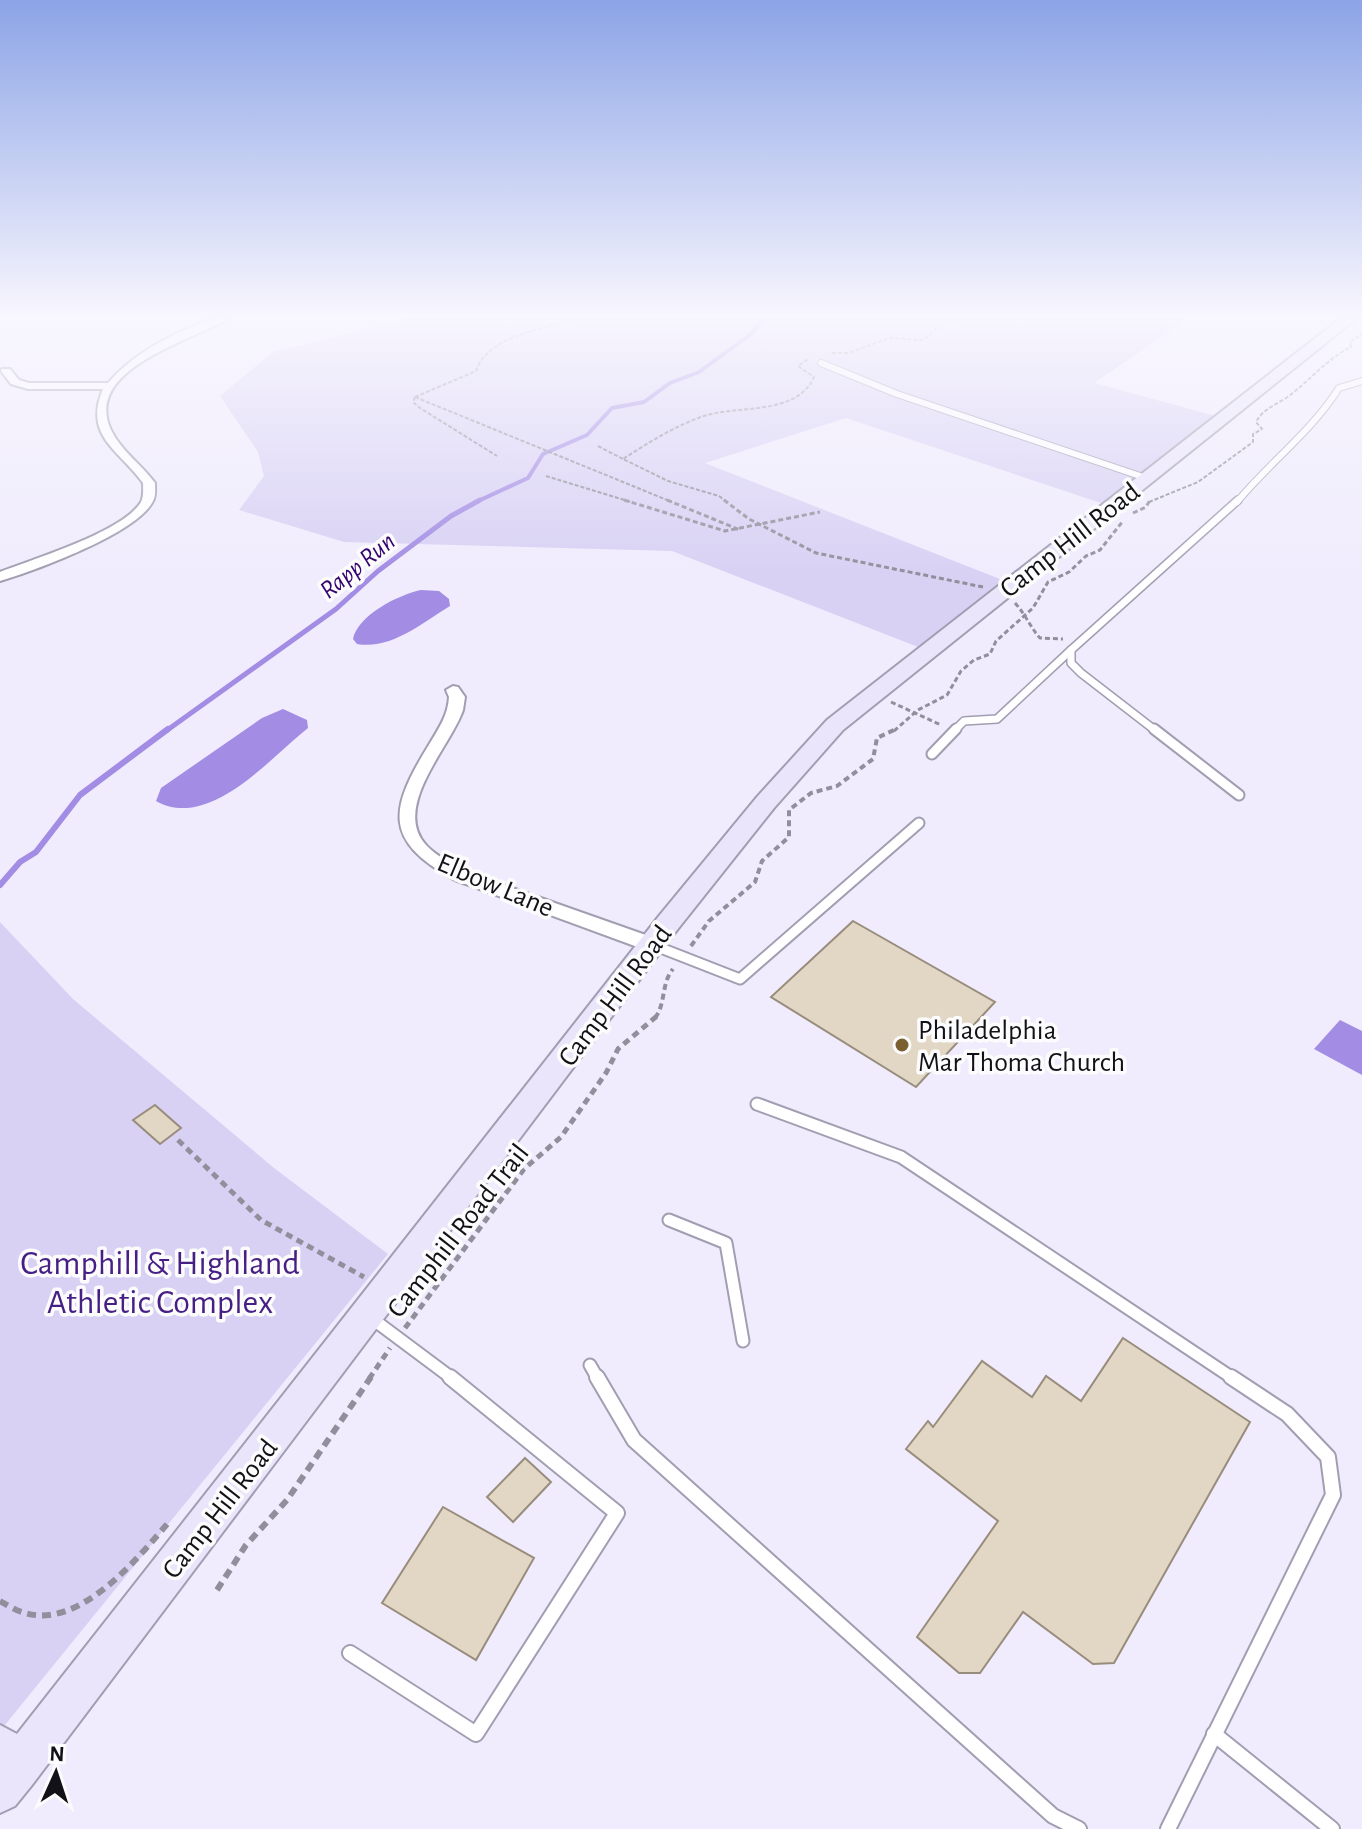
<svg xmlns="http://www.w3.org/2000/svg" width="1362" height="1829" font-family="'Alegreya Sans',sans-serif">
  <rect width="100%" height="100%" fill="#f0ecfd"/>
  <!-- green -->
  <g fill="#d8d1f4">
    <path d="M410,318H1185L1181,324L1094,383L1216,416L1104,504L846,418L705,463L1005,581L918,647L672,551L344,542L239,510L264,476L258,452L220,396L273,352Z"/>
    <path d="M0,922L73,999L274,1168L388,1254L0,1731Z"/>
  </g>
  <!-- water -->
  <g fill="#a28ce4">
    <path d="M421,590L439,591L449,599L450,606C422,623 391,650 357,644L353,639C358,615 398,595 421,590Z"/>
    <path d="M283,709L307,720L308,728C270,758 209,831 156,801L161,788L262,718Z"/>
    <path d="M1340,1020L1362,1031V1075L1314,1049Z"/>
  </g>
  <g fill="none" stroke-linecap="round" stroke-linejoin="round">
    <!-- stream-far2 -->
    <path stroke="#a28ce4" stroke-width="4" d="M476,502L528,478L543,454L587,435L612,408L644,402L670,383L699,372L751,334L763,318"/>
    <!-- stream-far1 -->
    <path stroke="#a28ce4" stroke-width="5" d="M166,731L336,609L378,571L451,516L480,500"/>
    <!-- stream -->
    <path stroke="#a28ce4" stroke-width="6" d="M0,885L20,862L36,852L80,795L168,729"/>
  </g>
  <!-- building -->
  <g fill="#e2d6c4" stroke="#988d7c" stroke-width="2">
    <path d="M853,921L995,1002L916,1087L771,997Z"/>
    <path d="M155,1105L181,1128L160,1144L133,1120Z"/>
    <path d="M1123,1338L1250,1422L1114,1663L1093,1664L1023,1612L980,1673H959L917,1637L998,1521L906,1449L928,1421L933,1427L982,1361L1032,1397L1046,1376L1081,1401Z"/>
    <path d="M525,1458L551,1482L513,1522L487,1497Z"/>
    <path d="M443,1507L534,1558L476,1660L382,1603Z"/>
  </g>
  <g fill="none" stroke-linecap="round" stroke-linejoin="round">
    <defs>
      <g id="lane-far4">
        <path d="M821,363L897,394L1146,478"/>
        <path d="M1237,502C1269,463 1312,431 1339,388L1362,381"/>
      </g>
      <g id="lane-far3">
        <path d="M954,731L964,721L997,719L1071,650"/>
        <path d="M1156,731L1081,673L1071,663V650L1238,500"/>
      </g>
      <g id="lane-far2">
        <path d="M1154,729L1239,795"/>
        <path d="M932,754L956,729"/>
        <path d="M653,945L740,979L919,823"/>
      </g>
      <g id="lane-far1">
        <path d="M757,1104L901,1157L1234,1379"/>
        <path d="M669,1220L726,1243L743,1341"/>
        <path d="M370,1317L453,1379"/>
        <path d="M590,1365L598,1379"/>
      </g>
      <g id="lane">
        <path d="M597,1377L634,1440L1053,1816L1079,1829"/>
        <path d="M350,1653L476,1734L617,1513L450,1377"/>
        <path d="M1214,1734L1332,1829"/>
        <path d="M1168,1829L1333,1495L1328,1457L1287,1414L1231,1377"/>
      </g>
      <g id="street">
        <path d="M215,318H230C195,340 82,368 111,430C121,451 142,465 155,483C155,489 156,496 153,501C138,533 34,571 0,581V572C33,559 123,532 141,502C144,496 143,489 143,483C119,450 83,436 103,389H28L11,384L1,371L2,369H10L19,380L29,383H108C136,351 175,332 215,318Z"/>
        <path d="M453,686L458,687L465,697L463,710C451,746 391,807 426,845C437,857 453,864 467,872L657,939L659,944L657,949H643L455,880C381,840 390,808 430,743C439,728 448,715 449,697L446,690Z"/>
      </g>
      <path id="secondary" d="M1341,318H1357L843,730L774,808L677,930L32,1785L15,1806L0,1813V1725L17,1734L659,916L757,797L827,720Z"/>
    </defs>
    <!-- lane-far4 casing -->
    <use href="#lane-far4" stroke="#a19eb1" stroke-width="8"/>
    <!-- lane-far3 casing -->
    <use href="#lane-far3" stroke="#a19eb1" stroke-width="10"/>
    <!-- lane-far2 casing -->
    <use href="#lane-far2" stroke="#a19eb1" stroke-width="13"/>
    <!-- lane-far1 casing -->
    <use href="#lane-far1" stroke="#a19eb1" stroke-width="15"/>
    <!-- lane casing -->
    <use href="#lane" stroke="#a19eb1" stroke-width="18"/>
    <!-- street casing -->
    <use href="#street" stroke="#a19eb1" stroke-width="4"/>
    <!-- secondary casing -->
    <use href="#secondary" stroke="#a19eb1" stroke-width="4"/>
    <!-- path-far4 -->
    <g stroke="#918f9b" stroke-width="2" stroke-dasharray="4 2" stroke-linecap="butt">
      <path d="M832,353H849L889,338L923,340L944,322L964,318"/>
      <path d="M415,397L672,502"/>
      <path d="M415,397L476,371C488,335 545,329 578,318"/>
      <path d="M415,397L413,402L420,408L497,456"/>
      <path d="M598,446L623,459"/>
      <path d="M546,476L631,502"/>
      <path d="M727,502L719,496L668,481L623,459C648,443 673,427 701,417C736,404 796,417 814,377L798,366L808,359"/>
      <path d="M1149,502L1198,482L1253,442V434L1262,429L1256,422C1263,409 1274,406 1286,398C1309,382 1325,360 1351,347L1350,342L1362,334"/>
    </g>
    <!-- path-far3 -->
    <g stroke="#918f9b" stroke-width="3" stroke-dasharray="5 3" stroke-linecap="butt">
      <path d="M624,500L725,531L820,512"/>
      <path d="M667,500L740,530"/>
      <path d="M724,500L749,519L816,553L983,587"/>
      <path d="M1133,513L1146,507L1150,500"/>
      <path d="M1015,603C1026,615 1030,627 1040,638L1063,639"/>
      <path d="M891,702L941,725"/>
      <path d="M894,731L918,710L947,695L961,671L974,660L990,654L996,641L1033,608L1048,582L1069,572L1086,556L1100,550L1123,521"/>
    </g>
    <!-- path-far2 -->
    <g stroke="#918f9b" stroke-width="4" stroke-dasharray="6 4" stroke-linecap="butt">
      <path d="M691,946L709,921L755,882L762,861L789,837V810L811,793L837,786L873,759L877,738L896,729"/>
      <path d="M655,1018C666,1004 661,983 673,969"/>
    </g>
    <!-- path-far1 -->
    <g stroke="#918f9b" stroke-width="5" stroke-dasharray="7 5" stroke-linecap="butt">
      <path d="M178,1140L261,1220L364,1277"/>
      <path d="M405,1328L524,1169L561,1137L606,1073L618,1049L657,1016"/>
      <path d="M369,1379L390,1348"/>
    </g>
    <!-- path -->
    <g stroke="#918f9b" stroke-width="6" stroke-dasharray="9 6" stroke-linecap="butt">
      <path d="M217,1590L246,1545L287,1500L371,1377"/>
      <path d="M0,1601C7,1605 15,1610 22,1612C78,1632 137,1559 168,1523"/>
    </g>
    <!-- lane-far4 -->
    <use href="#lane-far4" stroke="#fff" stroke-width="6"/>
    <!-- lane-far3 -->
    <use href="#lane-far3" stroke="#fff" stroke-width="7"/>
    <!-- lane-far2 -->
    <use href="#lane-far2" stroke="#fff" stroke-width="9"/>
    <!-- lane-far1 -->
    <use href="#lane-far1" stroke="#fff" stroke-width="11"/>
    <!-- lane -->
    <use href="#lane" stroke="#fff" stroke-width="14"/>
    <!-- street -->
    <use href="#street" fill="#fff" fill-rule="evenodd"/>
    <!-- secondary -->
    <use href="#secondary" fill="#eae5fb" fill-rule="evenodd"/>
  </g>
  <!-- sky -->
  <linearGradient id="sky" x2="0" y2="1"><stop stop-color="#8ca4e6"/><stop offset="0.55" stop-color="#f8f6fe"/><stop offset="1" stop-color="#f8f6fe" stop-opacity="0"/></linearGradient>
  <rect width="1362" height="574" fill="url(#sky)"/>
  <!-- markers -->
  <circle fill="#7a5f31" stroke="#fcfcfc" stroke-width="3" cx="902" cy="1045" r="8"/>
  <g text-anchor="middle" stroke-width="7" stroke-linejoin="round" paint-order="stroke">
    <!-- far-water labels -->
    <g font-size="26" font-style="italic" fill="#35036f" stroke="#fcfcfc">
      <text transform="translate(357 565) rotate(-39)" y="9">Rapp Run</text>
    </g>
    <!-- street labels -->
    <g font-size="28" fill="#121118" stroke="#fcfcfc">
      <text transform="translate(1069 539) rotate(-38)" y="10">Camp Hill Road</text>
      <text transform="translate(496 884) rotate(23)" y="10">Elbow Lane</text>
      <text transform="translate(614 995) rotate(-53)" y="10">Camp Hill Road</text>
      <text transform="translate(457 1230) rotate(-52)" y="10">Camphill Road Trail</text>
      <text transform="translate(219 1508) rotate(-52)" y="10">Camp Hill Road</text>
    </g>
    <!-- poi labels -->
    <g font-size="28" fill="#121118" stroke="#fcfcfc" text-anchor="start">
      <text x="918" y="1039">Philadelphia<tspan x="918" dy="32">Mar Thoma Church</tspan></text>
    </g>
    <!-- near-park labels -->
    <g font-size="34" fill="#461f85" stroke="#fcfcfc">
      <text x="160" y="1274">Camphill &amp; Highland<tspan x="160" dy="39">Athletic Complex</tspan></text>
    </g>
  </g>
  <!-- north arrow -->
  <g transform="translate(56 1773) rotate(3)" stroke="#fcfcfc" stroke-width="6" paint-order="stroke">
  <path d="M0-6L14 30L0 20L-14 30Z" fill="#121118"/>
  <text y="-12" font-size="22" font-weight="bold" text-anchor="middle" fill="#121118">N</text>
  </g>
</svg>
